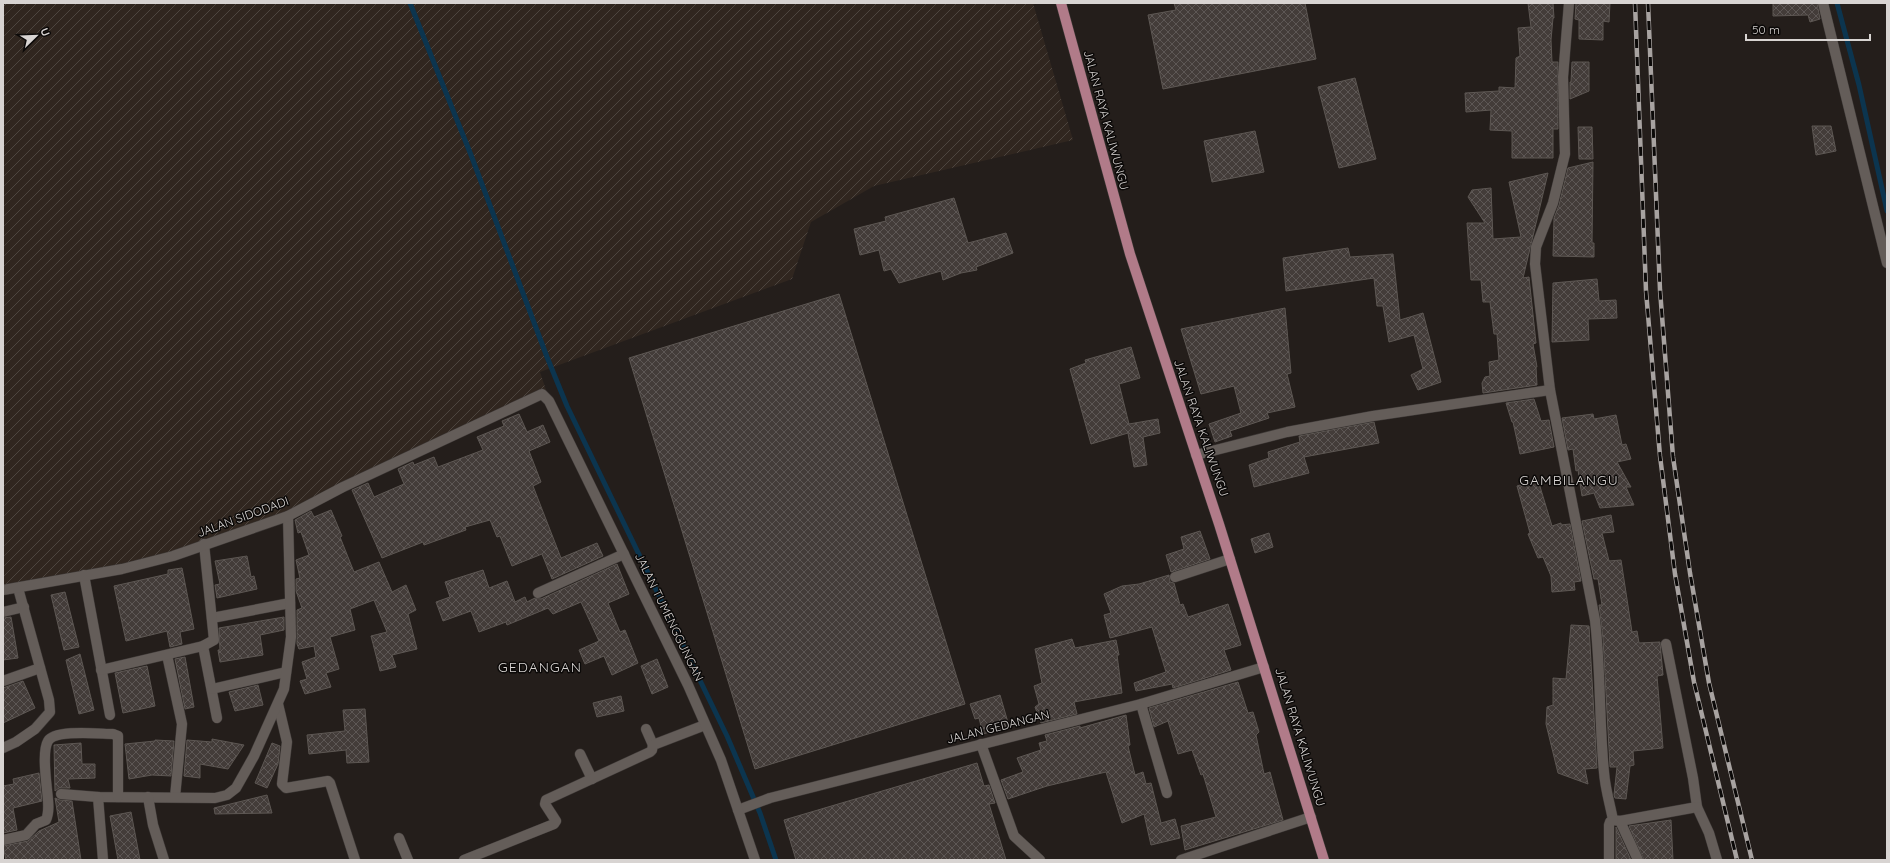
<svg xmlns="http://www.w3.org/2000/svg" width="1890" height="863" font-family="Quicksand,sans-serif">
  <defs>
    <pattern id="industrial-furrows" width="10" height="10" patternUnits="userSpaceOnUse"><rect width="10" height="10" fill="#30261f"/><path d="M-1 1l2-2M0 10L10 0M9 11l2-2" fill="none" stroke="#4d453f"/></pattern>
    <pattern id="building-cross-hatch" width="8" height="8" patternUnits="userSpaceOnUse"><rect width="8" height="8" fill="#433c39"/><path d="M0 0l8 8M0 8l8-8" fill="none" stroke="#5d5755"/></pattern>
  </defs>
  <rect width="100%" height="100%" fill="#241e1b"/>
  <!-- industrial -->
  <path fill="url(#industrial-furrows)" d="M3,3H1033L1073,140L874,186L811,222L792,279L540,372L548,396L261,525L144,561L3,585Z"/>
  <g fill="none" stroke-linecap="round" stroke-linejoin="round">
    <!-- stream -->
    <g stroke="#0c354f" stroke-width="5">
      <path d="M410,3L471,155L547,357L567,406L727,736L760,813L776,860"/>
      <path d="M1837,3L1859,85L1887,211"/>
    </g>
  </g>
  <!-- building -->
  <g fill="url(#building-cross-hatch)" stroke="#5d5753">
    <path d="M1174,3H1305L1316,59L1163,89L1148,15L1176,10Z"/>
    <path d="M1528,3H1553L1554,18H1553L1551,40L1552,62H1558V129H1553V158H1512V131L1490,130L1491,110L1466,112L1465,93L1499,91V87L1515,88L1516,58L1520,56L1518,28L1531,27Z"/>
    <path d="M1576,3H1610L1609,22L1603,21V40L1579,39V20L1575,19Z"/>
    <path d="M1773,3H1817L1820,19L1810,22L1808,15L1773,16Z"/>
    <path d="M1572,62H1589V91L1570,99V82H1571Z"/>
    <path d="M1355,78L1376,159L1339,168L1318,87Z"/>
    <path d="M1812,126H1831L1836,151L1816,155Z"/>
    <path d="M1578,127H1592L1593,159H1579Z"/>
    <path d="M1255,131L1264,172L1212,182L1204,141Z"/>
    <path d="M1593,162L1592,243H1594V257L1553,256L1554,218L1559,205L1568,168Z"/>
    <path d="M1548,173L1523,278L1529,277L1536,343L1533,344L1537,367H1536L1537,385L1483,393L1482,383L1485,377L1490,376L1489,362L1499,360L1497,334H1494L1490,302H1483L1481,280H1471L1467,223H1485L1468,197L1472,190L1491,188L1493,239L1521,237L1509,182Z"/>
    <path d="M954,198L968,243L1006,233L1013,253L976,267L977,270L961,273L943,280L941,271L899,283L891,269L884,271L879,250L860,255L854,229L886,221L885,217Z"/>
    <path d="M1348,248L1350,257L1393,254L1400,320L1423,313L1441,382L1418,390L1411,375L1423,369L1414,335L1389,342L1383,306H1377L1374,278L1286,291L1283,258Z"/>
    <path d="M1597,279L1599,301L1616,300L1617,318L1588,319L1589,340L1552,342L1553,283Z"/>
    <path d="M839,294L965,704L755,769L629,358Z"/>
    <path d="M1285,308L1291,373L1287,374L1295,407L1267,413L1269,418L1230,431L1232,436L1215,442L1209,424L1241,413L1234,386L1201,394L1181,329Z"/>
    <path d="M1131,347L1140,378L1119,384L1129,424L1158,419L1160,433L1143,437L1147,465L1134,467L1128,433L1091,444L1070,369L1086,363L1085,360Z"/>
    <path d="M1534,399L1541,421L1549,420L1554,447L1520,454L1513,422H1512L1506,403Z"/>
    <path d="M519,414L527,432L543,425L550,442L529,451L541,482L533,486L561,558L597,543L603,556L552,579L542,554L512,566L500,536L497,537L490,520L465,527L466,530L424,545L423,542L382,558L352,490L368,483L374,497L404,484L398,469L413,462L414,465L434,457L438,467L483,450L477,437L504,426L502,421Z"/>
    <path d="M1593,414L1594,419L1616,415L1622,445L1626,444L1631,459L1617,462L1631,487H1626L1634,505L1600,508L1594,493L1582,496L1578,470L1576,471L1573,449L1568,450L1562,418Z"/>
    <path d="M1374,422L1379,443L1304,457L1309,473L1254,487L1249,465L1269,458L1268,452L1300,442L1299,436Z"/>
    <path d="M1538,480L1552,526L1561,523V525L1570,524L1581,581L1574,582L1575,590L1552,592L1551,576L1543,557L1538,558L1528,534L1530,533L1517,486Z"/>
    <path d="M331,510L342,536L340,537L354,572L379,562L392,592L406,585L416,610L408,614L417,649L392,655L396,667L380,671L371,636L387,632L374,600L350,609L355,630L330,637L339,669L326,673L331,687L305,694L300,681L307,679L302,662L316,657L314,646L299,649L297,644V610L302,608L296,591V579L300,578L296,560L309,555L301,532L298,533L295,520L311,511L314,517Z"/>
    <path d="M1611,515L1614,532L1602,533L1609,561L1621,560L1632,632L1637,631L1639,643L1660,642L1663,675L1657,676L1663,748L1633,751L1634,765L1630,766L1626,799L1615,798L1614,795L1617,767H1610L1603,639L1599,605H1602L1598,579H1594L1582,521Z"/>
    <path d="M1200,531L1210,559L1171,572L1166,555L1184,549L1181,537Z"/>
    <path d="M1269,533L1273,547L1255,553L1251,539Z"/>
    <path d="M247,556L251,577L254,576L257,589L217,598L215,585L220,584L215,561Z"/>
    <path d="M617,564L629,594L608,603L620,632L625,630L638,663L612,675L604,656L585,664L579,650L599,641L581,602L553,614L548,608L507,625L506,622L479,632L471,611L443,621L436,602L450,597L445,582L483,570L489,588L507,581L515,602L525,597L527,602L535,598L541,599Z"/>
    <path d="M182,568L194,629L180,632L182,644L170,647L167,631L126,641L114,586L168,574V570Z"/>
    <path d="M1169,575L1170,582L1174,583L1180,605L1183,604L1188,617L1228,604L1241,645L1224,650L1231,670L1173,688L1172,684L1136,691L1134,683L1166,672L1152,627L1110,638L1104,615L1111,613L1104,594L1122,586L1139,584Z"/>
    <path d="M65,592L79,647L64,650L51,595Z"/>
    <path d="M11,617L18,658L3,660V618Z"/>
    <path d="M284,617V630L260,635L263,655L220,662L218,650H220L219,628Z"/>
    <path d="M1571,625L1589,626L1597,768L1585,769L1588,784L1558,773L1546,724L1547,707L1553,705V678L1566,679Z"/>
    <path d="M1072,639L1075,648L1116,640L1119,655H1117L1122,693L1074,702L1077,714L1041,723L1035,707L1039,704L1034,686L1042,683L1035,649Z"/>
    <path d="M80,654L94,710L79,714L66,660Z"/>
    <path d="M185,657L194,707L185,709L175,659Z"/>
    <path d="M657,659L668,687L652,694L641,666Z"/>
    <path d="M147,666L155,706L123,713L115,673Z"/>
    <path d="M23,681L35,708L3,723V688Z"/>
    <path d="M1238,682L1248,713L1253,712L1259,732L1256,735L1264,774L1270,772L1283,820L1185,850L1181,826L1216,817L1203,774L1201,775L1192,750L1178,754L1168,721L1154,727L1149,708Z"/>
    <path d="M258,685L263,705L235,711L229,692Z"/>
    <path d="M1000,695L1009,726L983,734L979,718L975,719L970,704Z"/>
    <path d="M621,696L624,711L597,717L593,703Z"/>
    <path d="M365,709L369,762L347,763L346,750L309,754L307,735L345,731L343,710Z"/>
    <path d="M1126,715L1130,745L1128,746L1135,775L1143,772L1146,784L1151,783L1161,823L1175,819L1180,838L1151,845L1144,814L1122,823L1106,772L1047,786L1008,799L1001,780L1023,772L1017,758L1041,750L1039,743L1047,741L1045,735L1080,726V728Z"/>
    <path d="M212,739L244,745L228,769L200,764V778L184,776L187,740L212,742Z"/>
    <path d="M155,740L174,741L171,776L152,775L129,779L125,744L155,741Z"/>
    <path d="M81,743L82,764H95V778L68,779L70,788H59L55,791L54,745Z"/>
    <path d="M272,743L280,746L278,764L267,788L255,783Z"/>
    <path d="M977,763L984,786L989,785L995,803L989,804L1006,860H796L784,820Z"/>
    <path d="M39,773L42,801L13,808L17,830L3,833V786L14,784L13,779Z"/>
    <path d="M267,795L272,813L215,814L214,808Z"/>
    <path d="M55,798L60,800L72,801L81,860H6L3,846L28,841L39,831L59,822Z"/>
    <path d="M131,812L140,860H118L110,816Z"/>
    <path d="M1671,820L1673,860H1644L1629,826Z"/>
    <path d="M1616,827L1631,860H1616Z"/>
  </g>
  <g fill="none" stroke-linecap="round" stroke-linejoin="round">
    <defs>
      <g id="minor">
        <path d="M1569,3L1563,77L1565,154L1553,203L1536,247L1535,264L1550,390L1595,620C1601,671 1599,722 1604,772C1605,788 1610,804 1613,820L1620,821L1638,860"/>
        <path d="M1823,3L1887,263"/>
        <path d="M1196,455L1287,432L1373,416L1550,390"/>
        <path d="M84,575L110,715"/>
        <path d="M1175,577L1230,559"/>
        <path d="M538,593L624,554"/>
        <path d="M3,612L24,607"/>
        <path d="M212,618L290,603"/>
        <path d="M1666,644L1693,778L1697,807L1709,833L1717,860"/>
        <path d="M203,646L217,718"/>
        <path d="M167,655L182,724L175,797"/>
        <path d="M101,670L203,646L214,640L204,544"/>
        <path d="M3,681L40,668"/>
        <path d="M212,689L286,672"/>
        <path d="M278,704L287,742L282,784L286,788L328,781L330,783L355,860"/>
        <path d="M1141,704L1167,793"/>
        <path d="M646,729L653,745"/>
        <path d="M981,744L1014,836L1040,860"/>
        <path d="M3,748L16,742L35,729L50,712L49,700L18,588"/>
        <path d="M580,754L592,779"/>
        <path d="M61,794L98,797L215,798L227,795L236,788L254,756L284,689L291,637L288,516"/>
        <path d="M98,797L103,860"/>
        <path d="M148,797L153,825L164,860"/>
        <path d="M738,810L770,798L1141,704L1264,667"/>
        <path d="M1620,821L1697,807"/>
        <path d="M399,838L408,860"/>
        <path d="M3,840L26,835L36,824L46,820C50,811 48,800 47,790C46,779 42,751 48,741C55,729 100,734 113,734L118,736V797"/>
        <path d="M464,860L554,824L556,821L545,804L546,800L650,752L652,750L653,745L705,725"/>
        <path d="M1181,860L1311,817"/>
        <path d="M1609,860V825L1610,822L1613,820"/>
      </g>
      <path id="tertiary" d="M3,590L122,569L173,556L288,516L343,487L542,394L549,401L688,685L721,760L755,860"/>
      <path id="primary" d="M1061,3L1130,254L1219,524L1324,860"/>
    </defs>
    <!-- minor casing -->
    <use href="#minor" stroke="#3e3937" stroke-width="11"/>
    <!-- tertiary casing -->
    <use href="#tertiary" stroke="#3e3937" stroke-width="11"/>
    <!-- primary casing -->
    <use href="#primary" stroke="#3e3937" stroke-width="11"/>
    <!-- minor -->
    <use href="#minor" stroke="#645d59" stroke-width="10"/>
    <!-- tertiary -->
    <use href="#tertiary" stroke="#645d59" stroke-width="10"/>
    <!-- primary -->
    <use href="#primary" stroke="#b17b89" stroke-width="10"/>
    <defs>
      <g id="rail">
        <path d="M1635,3L1646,291L1660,456L1675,574L1694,682L1737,860"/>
        <path d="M1648,3L1660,290L1673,457L1690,573L1709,683L1752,860"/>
      </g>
    </defs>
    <!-- rail casing -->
    <use href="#rail" stroke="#a8a3a1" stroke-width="4.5"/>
    <!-- rail -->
    <use href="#rail" stroke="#0b0908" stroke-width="3" stroke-dasharray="9" stroke-linecap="butt"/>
  </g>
  <g text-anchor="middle" stroke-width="3" stroke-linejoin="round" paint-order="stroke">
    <!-- street labels -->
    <g font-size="12" fill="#d8d4d2" stroke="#0b0908">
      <text transform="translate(1106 120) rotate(75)" y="4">JALAN RAYA KALIWUNGU</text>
      <text transform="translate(1201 428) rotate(71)" y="4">JALAN RAYA KALIWUNGU</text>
      <text transform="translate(243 517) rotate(-20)" y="4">JALAN SIDODADI</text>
      <text transform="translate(669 617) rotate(64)" y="4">JALAN TUMENGGUNGAN</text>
      <text transform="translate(998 727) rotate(-14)" y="4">JALAN GEDANGAN</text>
      <text transform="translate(1300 737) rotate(73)" y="4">JALAN RAYA KALIWUNGU</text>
    </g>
    <!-- quarter labels -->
    <g font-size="14" letter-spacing="1" fill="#d8d4d2" stroke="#0b0908">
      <text x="1569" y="485">GAMBILANGU</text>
      <text x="540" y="672">GEDANGAN</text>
    </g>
  </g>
  <!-- border -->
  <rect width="1890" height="863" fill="none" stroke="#d8d4d2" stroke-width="8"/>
  <!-- north arrow -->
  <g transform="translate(36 36) rotate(67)" stroke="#0b0908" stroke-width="3" paint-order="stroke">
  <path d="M0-3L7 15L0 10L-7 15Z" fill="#d8d4d2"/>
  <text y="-6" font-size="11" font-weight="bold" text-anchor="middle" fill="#d8d4d2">U</text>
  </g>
  <!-- scale -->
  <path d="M1746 34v6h124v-6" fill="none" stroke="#d8d4d2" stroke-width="2"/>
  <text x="1752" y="34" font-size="12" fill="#d8d4d2" stroke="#0b0908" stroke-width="3" paint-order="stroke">50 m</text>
</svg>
